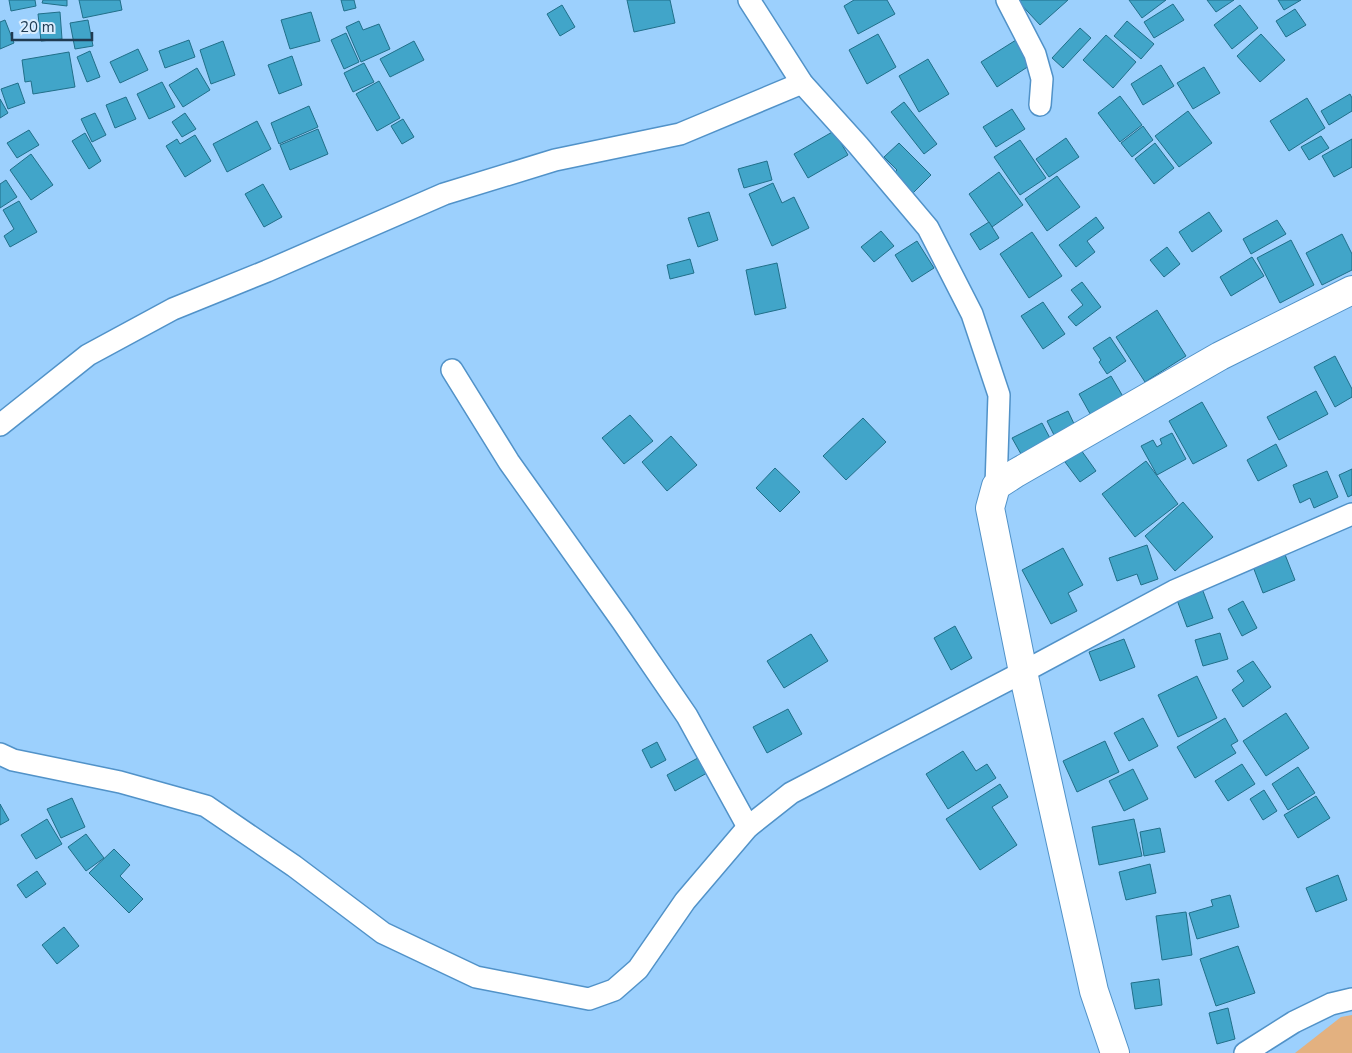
<svg xmlns="http://www.w3.org/2000/svg" width="1352" height="1053" font-family="'Nunito Sans',sans-serif">
  <rect width="100%" height="100%" fill="#9cd0fd"/>
  <!-- green -->
  <path fill="#e3b180" d="M1352,1015V1053H1295L1341,1017Z"/>
  <!-- building -->
  <g fill="#41a5c9" stroke="#216f89">
    <path d="M9,0H35L36,6L11,11Z"/>
    <path d="M43,0H67V6L42,3Z"/>
    <path d="M79,0H120L122,10L83,18Z"/>
    <path d="M341,0H354L356,8L344,11Z"/>
    <path d="M627,0H670L675,23L634,32Z"/>
    <path d="M854,0H887L895,14L858,34L844,6Z"/>
    <path d="M1017,0H1068L1040,25Z"/>
    <path d="M1129,0H1166L1142,18Z"/>
    <path d="M1207,0H1234L1216,12Z"/>
    <path d="M1278,0H1301L1284,10Z"/>
    <path d="M1173,4L1184,20L1154,38L1144,22Z"/>
    <path d="M562,5L575,27L560,36L547,14Z"/>
    <path d="M1240,5L1258,28L1232,49L1214,25Z"/>
    <path d="M1295,9L1306,25L1286,37L1276,21Z"/>
    <path d="M60,12L62,39L41,41L38,14Z"/>
    <path d="M311,12L320,41L290,49L281,20Z"/>
    <path d="M5,20L14,43L0,49V22Z"/>
    <path d="M88,20L93,46L75,49L70,23Z"/>
    <path d="M359,21L363,30L379,24L390,49L361,62L346,27Z"/>
    <path d="M1127,21L1154,44L1141,59L1114,36Z"/>
    <path d="M1080,28L1091,38L1063,68L1052,58Z"/>
    <path d="M346,33L359,62L344,69L331,40Z"/>
    <path d="M878,34L896,67L867,84L849,50Z"/>
    <path d="M1261,34L1285,60L1260,82L1237,56Z"/>
    <path d="M1106,35L1136,62L1113,88L1083,60Z"/>
    <path d="M189,40L195,57L165,68L159,51Z"/>
    <path d="M1016,40L1032,64L997,87L981,62Z"/>
    <path d="M223,41L235,75L211,84L200,50Z"/>
    <path d="M414,41L424,60L390,77L380,59Z"/>
    <path d="M138,49L148,70L120,83L110,62Z"/>
    <path d="M90,51L100,77L87,82L77,57Z"/>
    <path d="M69,52L75,87L33,94L31,81L25,82L22,60Z"/>
    <path d="M292,56L302,85L279,94L268,65Z"/>
    <path d="M928,59L949,94L919,112L899,76Z"/>
    <path d="M364,63L374,82L353,92L344,73Z"/>
    <path d="M1161,65L1174,86L1143,105L1131,84Z"/>
    <path d="M1204,67L1220,93L1193,109L1177,83Z"/>
    <path d="M197,68L210,90L183,107L169,85Z"/>
    <path d="M379,81L400,118L377,131L356,94Z"/>
    <path d="M162,82L175,107L149,119L137,94Z"/>
    <path d="M18,83L25,103L8,109L1,89Z"/>
    <path d="M1350,94L1352,98V111L1329,125L1321,111Z"/>
    <path d="M1120,96L1142,125L1120,142L1098,113Z"/>
    <path d="M126,97L136,119L115,128L106,105Z"/>
    <path d="M1307,98L1325,128L1289,151L1270,121Z"/>
    <path d="M0,99L8,113L0,118Z"/>
    <path d="M904,102L937,144L924,154L891,112Z"/>
    <path d="M309,106L318,127L279,144L271,123Z"/>
    <path d="M1012,109L1025,129L996,147L983,127Z"/>
    <path d="M1188,111L1212,143L1179,167L1155,136Z"/>
    <path d="M95,113L106,135L92,142L81,119Z"/>
    <path d="M185,113L196,129L182,137L172,122Z"/>
    <path d="M403,119L414,137L402,144L391,126Z"/>
    <path d="M257,121L271,149L227,172L213,144Z"/>
    <path d="M1143,126L1153,140L1132,157L1121,143Z"/>
    <path d="M318,129L328,154L290,170L280,145Z"/>
    <path d="M29,130L39,145L17,158L7,143Z"/>
    <path d="M834,131L848,155L808,178L794,154Z"/>
    <path d="M85,133L101,161L89,169L72,141Z"/>
    <path d="M195,135L211,161L185,177L166,146L177,139L180,144Z"/>
    <path d="M1321,136L1329,148L1309,160L1301,147Z"/>
    <path d="M1066,138L1079,157L1049,177L1036,159Z"/>
    <path d="M1352,139V167L1334,177L1322,156Z"/>
    <path d="M1020,140L1046,178L1020,195L994,157Z"/>
    <path d="M899,143L931,175L912,194L893,174L897,170L884,157Z"/>
    <path d="M1155,143L1174,168L1154,184L1135,159Z"/>
    <path d="M31,154L53,185L31,200L10,170Z"/>
    <path d="M767,161L772,180L744,188L738,169Z"/>
    <path d="M999,172L1023,205L992,227L969,194Z"/>
    <path d="M1057,176L1080,207L1047,231L1025,199Z"/>
    <path d="M6,180L17,197L0,208V184Z"/>
    <path d="M773,183L782,203L794,197L809,228L772,246L749,194Z"/>
    <path d="M263,184L282,217L264,227L245,194Z"/>
    <path d="M19,201L37,232L10,247L4,236L14,229L3,210Z"/>
    <path d="M709,212L718,240L698,247L688,218Z"/>
    <path d="M1209,212L1222,231L1192,252L1179,232Z"/>
    <path d="M1096,217L1104,228L1087,241L1095,252L1076,267L1059,245Z"/>
    <path d="M1277,220L1286,234L1251,254L1243,239Z"/>
    <path d="M989,222L999,238L980,250L970,234Z"/>
    <path d="M881,231L894,246L874,262L861,247Z"/>
    <path d="M1032,232L1062,276L1029,298L1000,254Z"/>
    <path d="M1342,234L1352,254V270L1322,285L1306,253Z"/>
    <path d="M1291,240L1314,285L1280,303L1257,258Z"/>
    <path d="M917,241L934,268L912,282L895,255Z"/>
    <path d="M1167,247L1180,264L1164,277L1150,260Z"/>
    <path d="M1252,257L1264,276L1231,296L1220,277Z"/>
    <path d="M690,259L694,273L670,279L667,265Z"/>
    <path d="M777,263L786,308L755,315L746,270Z"/>
    <path d="M1082,282L1101,307L1076,326L1068,317L1083,305L1071,290Z"/>
    <path d="M1043,302L1065,334L1043,349L1021,316Z"/>
    <path d="M1157,310L1186,356L1145,382L1116,337Z"/>
    <path d="M1110,337L1126,361L1107,374L1099,362L1101,360L1093,348Z"/>
    <path d="M1335,356L1352,389V397L1335,407L1314,367Z"/>
    <path d="M1111,376L1125,400L1093,419L1079,394Z"/>
    <path d="M1316,391L1328,414L1279,440L1267,417Z"/>
    <path d="M1202,402L1227,446L1193,464L1169,421Z"/>
    <path d="M1068,411L1076,428L1056,439L1047,421Z"/>
    <path d="M630,415L653,441L624,464L602,438Z"/>
    <path d="M863,418L886,442L846,480L823,456Z"/>
    <path d="M1042,423L1051,440L1021,454L1012,438Z"/>
    <path d="M1172,433L1186,459L1157,475L1141,446L1153,440L1157,447L1162,444L1160,439Z"/>
    <path d="M671,436L697,465L667,491L642,462Z"/>
    <path d="M1276,444L1287,466L1258,481L1247,460Z"/>
    <path d="M1081,450L1096,471L1080,482L1065,462Z"/>
    <path d="M1146,461L1178,504L1135,537L1102,494Z"/>
    <path d="M775,468L800,492L780,512L756,488Z"/>
    <path d="M1352,469V495L1348,497L1339,475Z"/>
    <path d="M1327,471L1338,497L1314,508L1310,498L1300,503L1293,485Z"/>
    <path d="M1183,502L1213,537L1175,571L1145,536Z"/>
    <path d="M1147,545L1158,579L1141,585L1137,574L1117,581L1109,558Z"/>
    <path d="M1063,548L1083,585L1068,593L1077,611L1051,624L1022,570Z"/>
    <path d="M1284,552L1295,580L1263,593L1252,564Z"/>
    <path d="M1203,591L1213,618L1187,627L1177,600Z"/>
    <path d="M1243,601L1257,628L1242,636L1228,609Z"/>
    <path d="M955,626L972,658L951,670L934,638Z"/>
    <path d="M1220,633L1228,659L1203,666L1195,640Z"/>
    <path d="M811,634L828,661L784,688L767,661Z"/>
    <path d="M1124,639L1135,667L1100,681L1089,652Z"/>
    <path d="M1253,661L1271,687L1243,707L1232,690L1244,681L1237,671Z"/>
    <path d="M1197,676L1217,718L1178,737L1158,695Z"/>
    <path d="M788,709L802,734L767,753L753,727Z"/>
    <path d="M1286,713L1309,748L1266,776L1243,741Z"/>
    <path d="M1143,718L1158,746L1129,761L1114,733Z"/>
    <path d="M1225,718L1238,741L1231,745L1236,753L1195,778L1177,747Z"/>
    <path d="M1105,741L1119,772L1077,792L1063,761Z"/>
    <path d="M657,742L666,760L651,768L642,750Z"/>
    <path d="M963,751L976,771L987,764L996,778L948,809L926,774Z"/>
    <path d="M705,754L714,769L675,791L667,775Z"/>
    <path d="M1242,764L1255,784L1228,801L1215,781Z"/>
    <path d="M1298,767L1315,793L1288,810L1272,784Z"/>
    <path d="M1133,769L1148,799L1124,811L1109,781Z"/>
    <path d="M1000,784L1008,797L992,807L1017,845L980,870L946,819Z"/>
    <path d="M1264,790L1277,811L1263,820L1250,799Z"/>
    <path d="M1316,796L1330,818L1298,838L1284,815Z"/>
    <path d="M72,798L85,827L61,838L47,809Z"/>
    <path d="M0,804L9,820L0,825Z"/>
    <path d="M47,819L62,844L36,859L21,835Z"/>
    <path d="M1134,819L1142,856L1099,865L1092,827Z"/>
    <path d="M1160,828L1165,852L1144,856L1140,832Z"/>
    <path d="M86,834L104,858L86,871L68,847Z"/>
    <path d="M114,849L130,865L120,876L143,899L129,913L89,873Z"/>
    <path d="M1150,864L1156,893L1126,900L1119,872Z"/>
    <path d="M37,871L46,884L26,898L17,885Z"/>
    <path d="M1338,875L1347,900L1316,912L1306,888Z"/>
    <path d="M1230,895L1239,927L1197,939L1189,913L1213,906L1211,900Z"/>
    <path d="M1186,912L1192,955L1162,960L1156,916Z"/>
    <path d="M64,927L79,946L57,964L42,945Z"/>
    <path d="M1238,946L1255,993L1216,1006L1200,959Z"/>
    <path d="M1159,979L1162,1005L1135,1009L1131,983Z"/>
    <path d="M1228,1008L1235,1039L1217,1044L1209,1013Z"/>
  </g>
  <g fill="none" stroke-linecap="round" stroke-linejoin="round">
    <defs>
      <g id="minor">
        <path d="M749,0L802,83L858,145L928,228L972,314L999,395L996,486"/>
        <path d="M1007,0L1035,54L1042,79L1040,105"/>
        <path d="M452,370L509,462L622,621L687,716L748,827"/>
        <path d="M0,425L88,355L173,309L267,271L444,194L555,160L680,134L802,83"/>
        <path d="M0,754L13,760L120,782L206,806L294,866L383,933L476,977L589,999L614,990L638,969L685,901L748,827L791,793L1023,672L1174,591L1352,514"/>
        <path d="M1245,1053L1294,1022L1331,1004L1352,999"/>
      </g>
      <path id="tertiary" d="M1115,1053L1094,991L1023,672L990,508L996,486L1016,473L1220,356L1352,290"/>
    </defs>
    <!-- minor casing -->
    <use href="#minor" stroke="#5192c8" stroke-width="24"/>
    <!-- tertiary casing -->
    <use href="#tertiary" stroke="#5192c8" stroke-width="30"/>
    <!-- minor -->
    <use href="#minor" stroke="#fff" stroke-width="21"/>
    <!-- tertiary -->
    <use href="#tertiary" stroke="#fff" stroke-width="28"/>
  </g>
  <!-- scale -->
  <path d="M12 32v8h80v-8" fill="none" stroke="#203b52" stroke-width="2.5"/>
  <text x="20" y="32" font-size="15" fill="#203b52" stroke="#daedfe" stroke-width="4" paint-order="stroke">20 m</text>
</svg>
